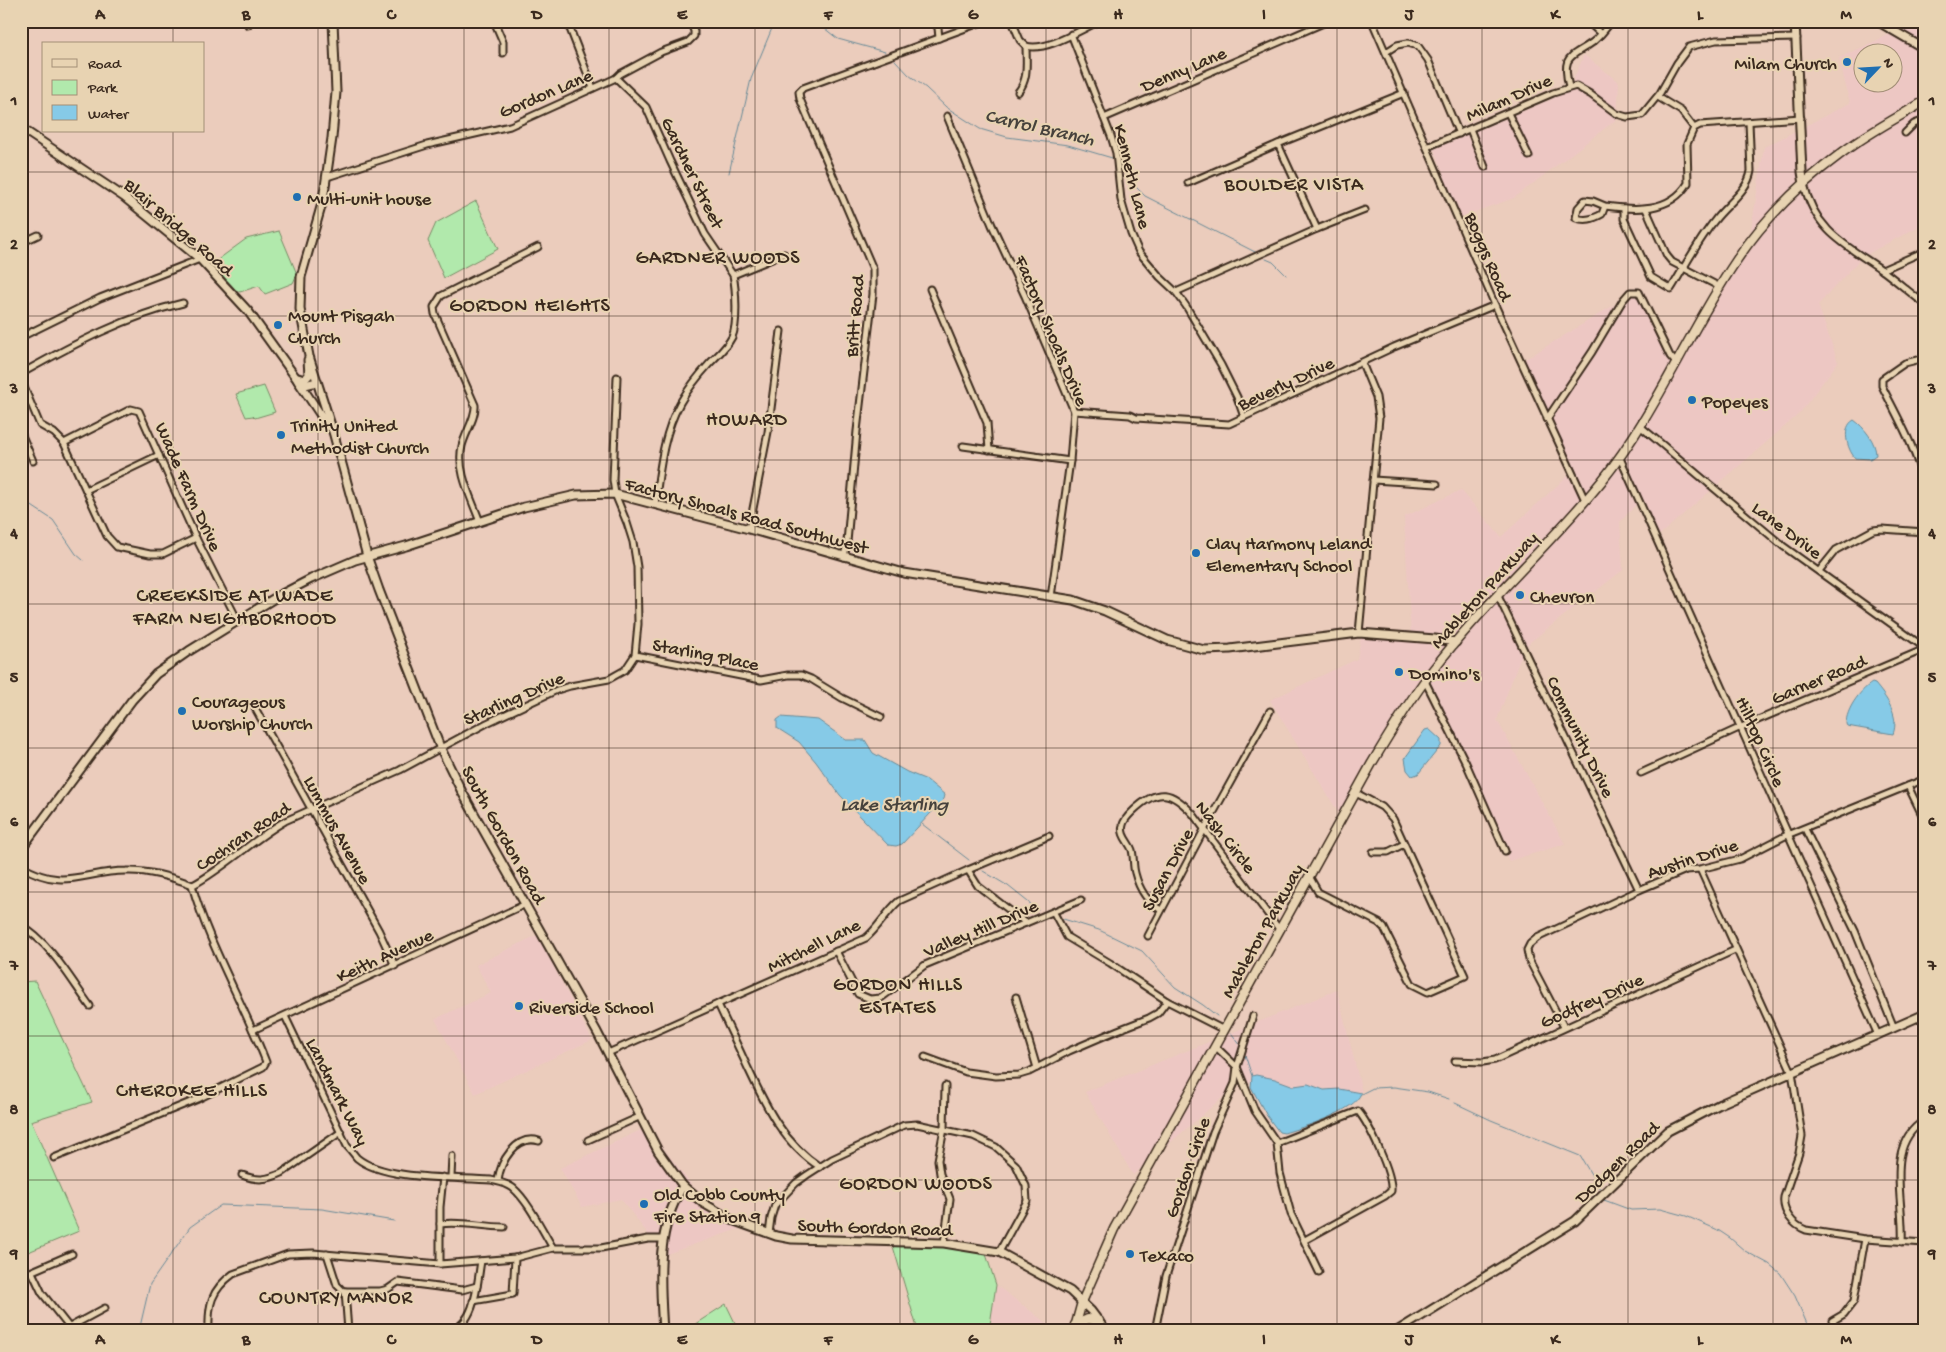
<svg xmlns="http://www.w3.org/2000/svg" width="1946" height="1352" font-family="'Gochi Hand',sans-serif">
  <rect width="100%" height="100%" fill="#ebccbc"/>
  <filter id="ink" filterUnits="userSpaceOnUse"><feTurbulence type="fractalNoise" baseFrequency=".02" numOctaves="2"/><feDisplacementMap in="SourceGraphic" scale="10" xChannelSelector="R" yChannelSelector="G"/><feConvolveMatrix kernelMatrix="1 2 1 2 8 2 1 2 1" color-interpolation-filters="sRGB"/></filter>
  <g filter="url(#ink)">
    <!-- built -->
    <g fill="#edc7c3" fill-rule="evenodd">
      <path d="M1918,21H1925V223L1862,257L1818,305L1838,362L1799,414L1657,537L1642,498L1620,522L1623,570L1525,646L1497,720L1565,844L1509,861L1427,679L1344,822L1270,700L1357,659L1361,637H1411L1404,517L1461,490L1501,537L1573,471L1524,360L1640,289L1677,367L1750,237L1764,147L1850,103L1839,58ZM1864,52H1894V82H1864Z"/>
      <path d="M1584,55L1619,82L1617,119L1514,198L1460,217L1434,149L1568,92Z"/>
      <path d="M537,935L592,1040L475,1094L435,1019L491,993L476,965Z"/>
      <path d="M1337,990L1362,1092L1240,1082L1133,1175L1085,1092Z"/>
      <path d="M647,1127L700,1196L747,1226L664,1255L621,1199L582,1207L560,1168Z"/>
      <path d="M996,1285L1057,1331H989Z"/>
    </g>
    <!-- green -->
    <g fill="#b1e9ac" stroke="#768a65">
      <path d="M476,201L498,249L444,278L428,241L436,223Z"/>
      <path d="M279,231L297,274L293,283L265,294L259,286L240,292L236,290L212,264L246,239Z"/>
      <path d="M264,386L275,412L255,418L253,416L246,417L236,394Z"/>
      <path d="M35,981L92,1102L31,1121L79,1231L21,1255V982Z"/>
      <path d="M892,1243L984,1248L996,1285L989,1331H918Z"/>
      <path d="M726,1304L739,1331H689V1328Z"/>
    </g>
    <!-- water -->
    <g fill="#86cae7" stroke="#688a97">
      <path d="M1854,420C1864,427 1876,442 1876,455L1870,459L1855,458C1847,449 1841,427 1854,420Z"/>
      <path d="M1872,683L1875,684C1886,697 1900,716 1893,734L1847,726L1846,724C1846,710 1859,691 1872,683Z"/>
      <path d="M781,717L818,720L846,740H865L873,753L907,772L927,780L945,795L944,799L902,844L896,846L888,845L840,795L816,762L799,742L777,728V720Z"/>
      <path d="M1429,729L1441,740V746L1418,774L1412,776L1407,770L1405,758L1425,730Z"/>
      <path d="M1256,1075L1275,1079L1294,1086L1308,1084L1324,1090L1339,1089L1361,1093C1356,1111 1301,1128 1284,1133L1279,1132L1267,1116L1251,1087L1252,1076Z"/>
    </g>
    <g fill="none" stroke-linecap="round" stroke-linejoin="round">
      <!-- stream -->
      <g stroke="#688a97" stroke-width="1">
        <path d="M815,21L838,39L885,52"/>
        <path d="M895,60L909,75L926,88L946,107L980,129L1007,137L1068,145L1112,158"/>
        <path d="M1120,164L1130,181L1145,196L1257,253"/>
        <path d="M729,173L751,79L775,21"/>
        <path d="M1266,259L1273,262L1286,275"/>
        <path d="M21,499L53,520L76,554L83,560"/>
        <path d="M922,824L969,860"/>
        <path d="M983,871L1008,886L1038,910"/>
        <path d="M1060,918L1099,930L1142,951L1175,987L1203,1005L1217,1016"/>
        <path d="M1232,1034L1241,1046"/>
        <path d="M1245,1055L1252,1076"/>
        <path d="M1361,1094L1373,1088L1394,1087L1428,1092L1449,1099"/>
        <path d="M1455,1103L1491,1120L1580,1156L1600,1189"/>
        <path d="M1604,1200L1631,1210L1660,1209L1686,1216L1718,1230L1730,1238L1745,1251L1769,1264L1780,1273L1795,1296L1810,1331"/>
        <path d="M139,1331L150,1284L190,1227L221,1205L322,1209L394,1221"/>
        <path d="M1923,1331L1925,1329"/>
      </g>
      <defs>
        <g id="minor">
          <path d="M246,21L248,25"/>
          <path d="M494,21L503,42V53"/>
          <path d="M567,21L593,88"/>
          <path d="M933,21L938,28L939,38"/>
          <path d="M1012,21L1020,40L1026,46C1026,62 1029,79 1018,92"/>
          <path d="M1372,21L1495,305L1585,500"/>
          <path d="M1587,21L1601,34"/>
          <path d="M1071,34L1111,136L1116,153L1121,200L1131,234L1139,252L1160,277L1176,292L1186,306L1221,365L1237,397L1244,417"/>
          <path d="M1026,46C1046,52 1080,30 1100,21"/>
          <path d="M1386,52L1397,45L1408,43L1418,46L1428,60L1459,134"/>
          <path d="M616,78L646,107L670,161L705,234L733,275C736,289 738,324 732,337C727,347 718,355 710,363C699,375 688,389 680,403C663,434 660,469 655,504"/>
          <path d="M1569,87C1561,54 1571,58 1593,42C1601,36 1606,28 1612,21"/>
          <path d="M1658,97L1681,111L1694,128"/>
          <path d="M1508,113L1529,156"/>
          <path d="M947,116L992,225L1025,296L1074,411L1070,461L1051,597"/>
          <path d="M1104,118L1328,21"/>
          <path d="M1694,128L1700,125L1801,118"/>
          <path d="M1470,129L1485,167"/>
          <path d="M1905,133L1914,124L1925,120"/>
          <path d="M1278,144L1317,229"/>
          <path d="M1427,147L1553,93L1576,86L1590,94L1617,114L1627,117L1642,115L1660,93L1677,63L1689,47L1716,40L1797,38"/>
          <path d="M327,177L427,145L510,126L616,78L620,74L661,52L688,42L694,36V31L690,21"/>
          <path d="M1188,183L1278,144L1404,93"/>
          <path d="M1804,184C1815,231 1846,245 1882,270C1897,281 1910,293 1925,304"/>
          <path d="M1605,206L1593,201L1585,200L1578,208L1576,218C1586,221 1593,219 1602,214L1605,206C1634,210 1670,213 1688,183L1687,144L1694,128"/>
          <path d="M1624,208V219L1651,277L1671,289C1685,266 1698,241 1715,220C1727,204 1748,191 1751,171L1749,122"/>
          <path d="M1646,209L1667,256L1672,262L1720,287"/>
          <path d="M21,243L38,235"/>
          <path d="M1882,270L1925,251"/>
          <path d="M733,275L784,254"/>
          <path d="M930,289L987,423L989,450"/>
          <path d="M1176,292L1317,229L1365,210"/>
          <path d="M21,337L100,298L200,259"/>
          <path d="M1925,358L1905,363L1882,379V386C1899,420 1918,452 1925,489"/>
          <path d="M21,377L24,372C74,344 127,316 183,303"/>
          <path d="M21,380L40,425L54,433L64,443L107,536L117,547L150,554H163L196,538"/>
          <path d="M1074,411L1130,415L1136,418L1229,424L1394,347L1495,305"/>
          <path d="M1547,419L1592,352L1623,300L1630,292H1639L1670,356L1676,363"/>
          <path d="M1640,426L1783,546L1925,648"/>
          <path d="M21,433L33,461"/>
          <path d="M64,443L131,409L139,411L196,538L238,621"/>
          <path d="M963,446L1070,461"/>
          <path d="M1620,458L1878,1035"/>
          <path d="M1373,480L1437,484"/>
          <path d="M86,490L159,455"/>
          <path d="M480,522C472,499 456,471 462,446C465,433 476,418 475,405L435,314L434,307L441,296L538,247"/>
          <path d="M749,529L768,432L781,331"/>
          <path d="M844,557L847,542L857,431L873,294V269L800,99L799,92L803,88L985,21"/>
          <path d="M1819,571L1836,550L1873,530L1882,529L1925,532"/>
          <path d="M1498,596L1639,890"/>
          <path d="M1359,633L1379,418L1376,397L1362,363"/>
          <path d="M635,655L761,680L788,675H801L811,679L842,698L881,717"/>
          <path d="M1425,681L1466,763L1505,851"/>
          <path d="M255,708L379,931L395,966"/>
          <path d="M1641,773L1739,728L1925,649"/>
          <path d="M1908,786L1925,821"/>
          <path d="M1805,829L1855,931L1894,1028"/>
          <path d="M1373,852H1388L1404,844"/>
          <path d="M21,866C64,892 83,871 126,871C149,870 172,877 193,885C226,867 252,840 285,821L400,770L487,723L557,690L570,686L609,679L625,670L635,655L638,624L637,567L633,542L627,523L615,494L613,480L617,377"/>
          <path d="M1700,869L1792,1072L1802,1136L1799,1153L1784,1197C1782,1212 1793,1225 1806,1230L1865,1239L1925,1243"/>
          <path d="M968,870L978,886L1026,923"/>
          <path d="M1309,876L1318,892L1379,923L1384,928L1412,984L1428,992L1465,976L1393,819L1382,807L1356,793"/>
          <path d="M1161,910C1147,902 1139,889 1135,873C1133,866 1134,858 1132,850C1129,842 1120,835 1123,825C1124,819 1130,814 1134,810C1158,787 1172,791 1193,814L1279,929"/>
          <path d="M1054,913L1067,937L1110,963L1167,1001L1224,1030"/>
          <path d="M21,926C50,942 71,980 90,1006"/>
          <path d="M1148,936L1205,828L1270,711"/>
          <path d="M836,951L858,994L870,999L881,998L925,965L1081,900"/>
          <path d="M1016,997L1037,1068"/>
          <path d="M718,1004C727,1024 737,1044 746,1064C764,1102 782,1143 820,1167"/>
          <path d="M285,1016L347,1146C351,1150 354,1155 357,1158C385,1181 456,1177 491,1180C499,1182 507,1183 513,1188C529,1202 542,1230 553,1248"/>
          <path d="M1564,1027L1529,960L1527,950L1530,944L1537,938L1639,890L1686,870L1700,869L1740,859L1787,835L1925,779"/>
          <path d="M253,1030L526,904"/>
          <path d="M1215,1046L1237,1067L1255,1111L1277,1143L1280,1173L1291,1214L1319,1272"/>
          <path d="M608,1053L866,938C879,927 886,912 899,901L968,870L1049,836"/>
          <path d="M925,1057L966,1072L996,1076L1019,1075L1029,1072L1069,1051L1118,1030L1149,1018L1158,1013L1167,1001"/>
          <path d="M1455,1061L1483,1062L1495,1060L1735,950"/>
          <path d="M588,1140L639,1117"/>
          <path d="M1277,1143L1358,1111C1369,1124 1393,1174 1391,1191L1385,1196L1305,1240"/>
          <path d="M54,1158L198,1099L263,1067L266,1062C243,1002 209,946 192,885"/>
          <path d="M242,1175C257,1181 267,1180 282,1173L341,1132"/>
          <path d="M451,1177L452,1156"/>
          <path d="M498,1181C500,1162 516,1134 539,1141"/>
          <path d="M440,1224C462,1221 483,1227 504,1227"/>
          <path d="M769,1234L771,1218L775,1205L796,1183L807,1175L832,1159L904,1125L917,1124L973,1136L996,1147L1016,1165L1026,1186L1027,1201L999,1252"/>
          <path d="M1902,1242C1905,1201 1883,1145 1925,1120"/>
          <path d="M944,1243L950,1199L940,1174L938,1160L944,1129L945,1086"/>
          <path d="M327,1254L337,1285L343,1291H380L388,1289L398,1282L462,1290L477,1286"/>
          <path d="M440,1264V1207L443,1177"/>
          <path d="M32,1272L42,1293L72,1331"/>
          <path d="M21,1276L72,1254"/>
          <path d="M345,1291L348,1331"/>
          <path d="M473,1301L513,1294L515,1258"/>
          <path d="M1832,1321L1844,1314L1854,1301L1865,1239"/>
          <path d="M68,1328L105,1308"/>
          <path d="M209,1331C208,1305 211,1290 233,1274L288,1254L313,1253L440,1264L515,1258L553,1248H601L648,1239H663"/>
          <path d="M451,1331C476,1322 477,1284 481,1261"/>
          <path d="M1155,1331L1166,1276L1213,1132L1235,1083L1237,1067L1253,1016"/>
        </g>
        <g id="tertiary">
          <path d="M333,21L336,92L332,138L323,200L301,277L300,309L309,356L334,435L367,556L379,590L440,747L462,792L597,1032L658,1151L683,1186L703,1203L732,1220L776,1236L792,1239L944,1243L999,1252L1070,1291L1091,1311L1106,1331"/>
          <path d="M1795,21L1802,172L1804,184"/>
          <path d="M1877,21L1925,49"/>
          <path d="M21,128L124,197L200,259L248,311L299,382L305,385L317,382"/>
          <path d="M298,378L304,380L309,375L308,360"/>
          <path d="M298,381L328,426"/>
          <path d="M21,849L132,700L156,674L189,651L278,596L311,579L355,560L406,546L524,507L576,495L615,494L749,529L904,573L1073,600L1105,611L1167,640L1204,650L1230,649L1359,633L1435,639L1456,642"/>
          <path d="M663,1331C660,1280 655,1231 683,1186"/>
          <path d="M1397,1331L1575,1221L1668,1131L1720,1104L1925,1014"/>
        </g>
        <g id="secondary">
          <path d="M1075,1325L1088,1319L1099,1321"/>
          <path d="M1074,1331L1082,1302L1114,1229L1372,763C1391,731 1410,700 1432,671C1483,604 1548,547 1601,482C1656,414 1688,332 1736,261C1764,219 1802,182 1843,152C1868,133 1897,118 1925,101"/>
        </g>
      </defs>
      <!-- minor casing -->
      <use href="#minor" stroke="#3b2a1e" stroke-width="9"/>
      <!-- tertiary casing -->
      <use href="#tertiary" stroke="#3b2a1e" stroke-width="11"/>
      <!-- secondary casing -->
      <use href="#secondary" stroke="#3b2a1e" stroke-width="11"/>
      <!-- minor -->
      <use href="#minor" stroke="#e8d3b2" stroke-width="5"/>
      <!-- tertiary -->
      <use href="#tertiary" stroke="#e8d3b2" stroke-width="7"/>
      <!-- secondary -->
      <use href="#secondary" stroke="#e8d3b2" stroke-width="8"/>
    </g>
  </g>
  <!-- grid -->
  <path fill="none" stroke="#3b2a1e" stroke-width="1" stroke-opacity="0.55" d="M173,21V44M318,21V1331M464,21V1331M609,21V1331M755,21V1331M900,21V1331M1046,21V1331M1191,21V1331M1337,21V1331M1482,21V1331M1628,21V1331M1773,21V1331M173,131V1331M21,172H1925M21,316H1925M21,460H1925M21,604H1925M21,748H1925M21,892H1925M21,1036H1925M21,1180H1925"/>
  <!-- markers -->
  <g fill="#1f6fb2" stroke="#e8d3b2" stroke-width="2">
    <circle cx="1847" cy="62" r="5"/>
    <circle cx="297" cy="197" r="5"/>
    <circle cx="278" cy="325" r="5"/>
    <circle cx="1692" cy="400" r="5"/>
    <circle cx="281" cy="435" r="5"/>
    <circle cx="1196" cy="553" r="5"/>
    <circle cx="1520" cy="595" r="5"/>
    <circle cx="1399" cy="672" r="5"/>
    <circle cx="182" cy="711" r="5"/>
    <circle cx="519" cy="1006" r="5"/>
    <circle cx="644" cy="1204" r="5"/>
    <circle cx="1130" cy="1254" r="5"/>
  </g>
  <g text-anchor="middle" stroke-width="4" stroke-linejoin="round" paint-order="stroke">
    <!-- poi labels -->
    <g font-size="19" fill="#3b2a1e" stroke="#e8d3b2" text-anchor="start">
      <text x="1837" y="69" text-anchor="end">Milam Church</text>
      <text x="307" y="204">Multi-unit house</text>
      <text x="288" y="321">Mount Pisgah<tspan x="288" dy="22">Church</tspan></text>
      <text x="1702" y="407">Popeyes</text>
      <text x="291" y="431">Trinity United<tspan x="291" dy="22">Methodist Church</tspan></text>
      <text x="1206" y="549">Clay Harmony Leland<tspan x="1206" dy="22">Elementary School</tspan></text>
      <text x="1530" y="602">Chevron</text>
      <text x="1409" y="679">Domino's</text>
      <text x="192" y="707">Courageous<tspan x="192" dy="22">Worship Church</tspan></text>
      <text x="529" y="1013">Riverside School</text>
      <text x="654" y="1200">Old Cobb County<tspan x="654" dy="22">Fire Station 9</tspan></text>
      <text x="1140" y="1261">Texaco</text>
    </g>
    <!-- street labels -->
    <g font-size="19" fill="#3b2a1e" stroke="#e8d3b2">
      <text transform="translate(1183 68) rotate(-23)" y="7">Denny Lane</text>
      <text transform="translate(545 92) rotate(-23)" y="7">Gordon Lane</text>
      <text transform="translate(1508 96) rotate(-24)" y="7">Milam Drive</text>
      <text transform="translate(694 172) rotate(64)" y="7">Gardner Street</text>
      <text transform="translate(1134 176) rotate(76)" y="7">Kenneth Lane</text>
      <text transform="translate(180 226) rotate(41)" y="7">Blair Bridge Road</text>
      <text transform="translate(1490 256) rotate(67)" y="7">Boggs Road</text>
      <text transform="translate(853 316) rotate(-85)" y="7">Britt Road</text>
      <text transform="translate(1053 330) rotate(67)" y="7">Factory Shoals Drive</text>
      <text transform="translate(1285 382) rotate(-25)" y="7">Beverly Drive</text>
      <text transform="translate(190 486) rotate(66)" y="7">Wade Farm Drive</text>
      <text transform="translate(747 514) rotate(15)" y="7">Factory Shoals Road Southwest</text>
      <text transform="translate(1788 529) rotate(37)" y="7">Lane Drive</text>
      <text transform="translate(1483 589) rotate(-48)" y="7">Mableton Parkway</text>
      <text transform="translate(706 653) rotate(11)" y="7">Starling Place</text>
      <text transform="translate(1818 678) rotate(-23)" y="7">Garner Road</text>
      <text transform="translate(513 697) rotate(-24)" y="7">Starling Drive</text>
      <text transform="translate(1582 736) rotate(64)" y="7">Community Drive</text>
      <text transform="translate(1762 741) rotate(66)" y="7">Hilltop Circle</text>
      <text transform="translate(339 829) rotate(61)" y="7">Lummus Avenue</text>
      <text transform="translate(505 834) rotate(61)" y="7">South Gordon Road</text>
      <text transform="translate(242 835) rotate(-34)" y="7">Cochran Road</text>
      <text transform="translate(1227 836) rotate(52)" y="7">Nash Circle</text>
      <text transform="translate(1692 857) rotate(-18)" y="7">Austin Drive</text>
      <text transform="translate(1166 869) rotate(-62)" y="7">Susan Drive</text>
      <text transform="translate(980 927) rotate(-23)" y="7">Valley Hill Drive</text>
      <text transform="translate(1261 930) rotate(-61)" y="7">Mableton Parkway</text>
      <text transform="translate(813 944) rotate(-26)" y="7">Mitchell Lane</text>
      <text transform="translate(384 954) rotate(-25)" y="7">Keith Avenue</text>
      <text transform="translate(1591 999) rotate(-24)" y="7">Godfrey Drive</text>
      <text transform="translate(339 1091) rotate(63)" y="7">Landmark Way</text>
      <text transform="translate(1616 1161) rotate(-44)" y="7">Dodgen Road</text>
      <text transform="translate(1186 1167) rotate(-71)" y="7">Gordon Circle</text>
      <text transform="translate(875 1226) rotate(2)" y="7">South Gordon Road</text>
    </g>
    <!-- water labels -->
    <g font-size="20" font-style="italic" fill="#46423c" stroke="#e8d3b2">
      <text transform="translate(1040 126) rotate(13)" y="7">Carrol Branch</text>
      <text x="894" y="810">Lake Starling</text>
    </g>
    <!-- neighbourhood labels -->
    <g font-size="20" letter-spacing="1" fill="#3b2a1e" stroke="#e8d3b2">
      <text x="1294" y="190">BOULDER VISTA</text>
      <text x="718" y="263">GARDNER WOODS</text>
      <text x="530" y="311">GORDON HEIGHTS</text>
      <text x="747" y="425">HOWARD</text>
      <text x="235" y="601">CREEKSIDE AT WADE<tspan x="235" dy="23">FARM NEIGHBORHOOD</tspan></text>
      <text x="898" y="990">GORDON HILLS<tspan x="898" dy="23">ESTATES</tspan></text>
      <text x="192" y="1096">CHEROKEE HILLS</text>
      <text x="916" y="1189">GORDON WOODS</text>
      <text x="336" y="1303">COUNTRY MANOR</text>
    </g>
  </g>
  <!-- margin -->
  <rect width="1946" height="1352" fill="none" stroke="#e8d3b2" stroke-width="55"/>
  <!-- legend -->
  <rect x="42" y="42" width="162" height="90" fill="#e8d3b2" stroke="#a38f77"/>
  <rect x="52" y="59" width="25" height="8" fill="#e8d3b2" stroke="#a38f77"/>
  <text x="88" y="68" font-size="15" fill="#3b2a1e">Road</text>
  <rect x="52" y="80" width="25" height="15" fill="#b1e9ac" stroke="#a38f77"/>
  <text x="88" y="92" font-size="15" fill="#3b2a1e">Park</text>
  <rect x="52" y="105" width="25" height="15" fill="#86cae7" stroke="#a38f77"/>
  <text x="88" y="118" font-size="15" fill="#3b2a1e">Water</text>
  <!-- north arrow -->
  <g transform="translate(1878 68) rotate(65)"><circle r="24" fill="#e8d3b2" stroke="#a38f77"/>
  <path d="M0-4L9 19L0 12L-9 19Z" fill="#1f6fb2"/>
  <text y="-8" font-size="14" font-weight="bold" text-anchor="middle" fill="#3b2a1e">N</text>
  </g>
  <rect x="28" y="28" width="1890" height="1296" fill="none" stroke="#3b2a1e" stroke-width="2"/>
  <g font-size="16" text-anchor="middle" font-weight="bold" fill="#3b2a1e">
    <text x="100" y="19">A</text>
    <text x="246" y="19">B</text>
    <text x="391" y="19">C</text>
    <text x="537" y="19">D</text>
    <text x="682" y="19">E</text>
    <text x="828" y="19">F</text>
    <text x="973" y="19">G</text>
    <text x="1118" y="19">H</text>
    <text x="1264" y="19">I</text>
    <text x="1409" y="19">J</text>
    <text x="1555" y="19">K</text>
    <text x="1700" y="19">L</text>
    <text x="1846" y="19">M</text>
    <text x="14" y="105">1</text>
    <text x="1932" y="105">1</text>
    <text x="14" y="249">2</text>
    <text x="1932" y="249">2</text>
    <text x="14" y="393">3</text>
    <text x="1932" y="393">3</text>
    <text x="14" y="538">4</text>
    <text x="1932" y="538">4</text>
    <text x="14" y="682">5</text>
    <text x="1932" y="682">5</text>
    <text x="14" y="826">6</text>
    <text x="1932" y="826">6</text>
    <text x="14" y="970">7</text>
    <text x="1932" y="970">7</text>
    <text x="14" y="1114">8</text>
    <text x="1932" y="1114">8</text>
    <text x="14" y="1258">9</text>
    <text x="1932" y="1258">9</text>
    <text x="100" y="1344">A</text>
    <text x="246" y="1344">B</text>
    <text x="391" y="1344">C</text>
    <text x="537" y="1344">D</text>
    <text x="682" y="1344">E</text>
    <text x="828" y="1344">F</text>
    <text x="973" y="1344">G</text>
    <text x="1118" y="1344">H</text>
    <text x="1264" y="1344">I</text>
    <text x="1409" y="1344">J</text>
    <text x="1555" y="1344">K</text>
    <text x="1700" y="1344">L</text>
    <text x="1846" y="1344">M</text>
  </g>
</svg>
